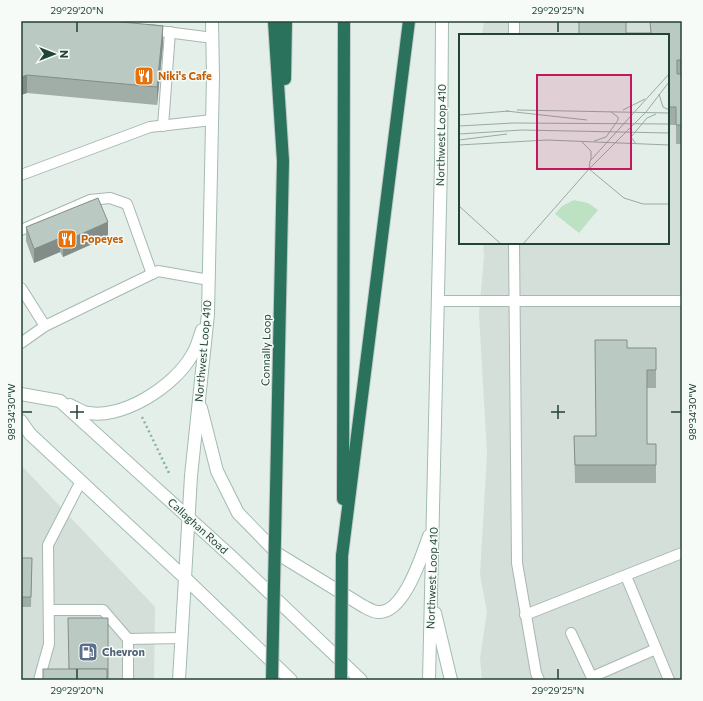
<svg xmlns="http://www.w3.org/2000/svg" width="703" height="701" font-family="Commissioner,sans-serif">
  <rect width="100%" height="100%" fill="#e5efea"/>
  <!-- built -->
  <g fill="#d3dfd8">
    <path d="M484,21H682V680H482L480,658L487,612L480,575L487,454L479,314L484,256L483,243H668V35H482Z"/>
    <path d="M21,465L155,607L154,680H21Z"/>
  </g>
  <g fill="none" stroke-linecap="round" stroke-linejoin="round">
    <defs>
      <g id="service">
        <path d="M514,21V35"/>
        <path d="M151,30L213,38"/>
        <path d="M163,126L170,32"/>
        <path d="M21,175L150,127L212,120"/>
        <path d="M21,230L90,200L110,198L127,204L152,274"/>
        <path d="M514,243L517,563L536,673L539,680"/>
        <path d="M21,288L45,326"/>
        <path d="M438,301H682"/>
        <path d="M21,343L45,326L158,271L209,280"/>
        <path d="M626,576L669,680"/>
        <path d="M49,610H103L128,639L181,638"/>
        <path d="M525,615L682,553"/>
        <path d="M571,633L593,680"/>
        <path d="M128,639V680"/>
        <path d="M592,677L656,649"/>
        <path d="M39,680L49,644L48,545L81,481"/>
      </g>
      <g id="secondary">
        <path d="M21,394L60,401L234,559L361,680"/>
        <path d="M70,405C74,407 79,410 84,412C120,422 175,386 192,355C197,348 199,338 202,330"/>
        <path d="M201,408L217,471L238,513L278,554L363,606C367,608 373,612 378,612C404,614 422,555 429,536"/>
        <path d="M21,421L30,434L184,577L291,680"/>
        <path d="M435,613L451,680"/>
        <path d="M179,680L191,476L208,314L213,76L212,21"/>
        <path d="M429,680L441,164L442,21"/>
      </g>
      <g id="motorway">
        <path d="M274,21L283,161"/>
        <path d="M285,79L286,21"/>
        <path d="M343,499L344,21"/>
        <path d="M342,556L409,21"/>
      </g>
    </defs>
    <!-- service casing -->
    <use href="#service" stroke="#a7b8b1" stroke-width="12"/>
    <!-- secondary casing -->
    <use href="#secondary" stroke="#a2bcb0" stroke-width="14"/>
    <!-- motorway casing -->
    <use href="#motorway" stroke="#c1cac7" stroke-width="14"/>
    <!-- path -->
    <path stroke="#83b5a0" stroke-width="2.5" stroke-dasharray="2 3" stroke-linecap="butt" d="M142,417L169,473"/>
    <!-- service -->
    <use href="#service" stroke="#fff" stroke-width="10"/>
    <!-- secondary -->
    <use href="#secondary" stroke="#fff" stroke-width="12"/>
    <!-- motorway -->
    <use href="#motorway" stroke="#2b725c" stroke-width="12"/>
    <defs>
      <g id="motorway-bridge">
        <path d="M272,680L283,161"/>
        <path d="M341,680L342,556"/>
      </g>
    </defs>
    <!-- motorway-bridge casing -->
    <use href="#motorway-bridge" stroke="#c1cac7" stroke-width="14" stroke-linecap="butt"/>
    <!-- motorway-bridge -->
    <use href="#motorway-bridge" stroke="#2b725c" stroke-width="12"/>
  </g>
  <!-- wall -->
  <g fill="#a0aea7">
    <path d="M21,21L163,44L157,105L27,93L21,95Z"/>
    <path d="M682,21V144H676V125H668V35H579L626,33H650Z"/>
    <path d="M26,227L108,237L63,257L60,252L34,263L26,241Z"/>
    <path d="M627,348H656V388H647V444H656V483H575L574,436H595Z"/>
    <path d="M21,558H32L31,607H21Z"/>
  </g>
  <!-- shaded-wall -->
  <g fill="#828d88">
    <path d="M163,26V44L157,105V87Z"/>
    <path d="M27,75V93L21,95V77Z"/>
    <path d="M108,222V237L63,257V242Z"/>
    <path d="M60,238V252L34,263V249Z"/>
  </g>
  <!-- building -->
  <g fill="#bacac2" stroke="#828d88">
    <path d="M21,21H112L163,26L157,87L27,75L21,77Z"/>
    <path d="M579,21H626V33H651L650,21H682V60H677V74H682V125H676V107H668V35H579Z"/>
    <path d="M98,198L108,222L63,242L60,238L34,249L26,227Z"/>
    <path d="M595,340H627V348H656V370H647V444H656V465H575L574,436H596Z"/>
    <path d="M21,558H32L31,597H21Z"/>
    <path d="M68,618H108V678H107V669H69Z"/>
    <rect x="43" y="669" width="64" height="11"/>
  </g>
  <!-- ticks -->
  <path fill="none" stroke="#224337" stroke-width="1.5" d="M77,22V32M558,22V32M77,405V419M558,405V419M22,412H32M70,412H84M551,412H565M671,412H681M77,669V679M558,669V679"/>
  <!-- icons -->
  <defs>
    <symbol id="restaurant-square" viewBox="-11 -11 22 22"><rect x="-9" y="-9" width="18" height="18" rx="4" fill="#e8710a" stroke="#f6fbf8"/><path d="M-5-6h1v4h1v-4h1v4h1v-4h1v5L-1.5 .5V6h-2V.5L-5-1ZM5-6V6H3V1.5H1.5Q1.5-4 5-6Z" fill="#fff"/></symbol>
    <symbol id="fuel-square" viewBox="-11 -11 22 22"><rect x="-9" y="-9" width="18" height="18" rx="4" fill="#5c6f8a" stroke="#f6fbf8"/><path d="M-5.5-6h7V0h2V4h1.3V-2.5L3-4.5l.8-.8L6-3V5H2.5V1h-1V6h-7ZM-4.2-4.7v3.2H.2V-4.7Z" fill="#fff"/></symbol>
  </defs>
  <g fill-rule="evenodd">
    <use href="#restaurant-square" x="133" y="65" width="22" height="22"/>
    <use href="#restaurant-square" x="56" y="228" width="22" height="22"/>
    <use href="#fuel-square" x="77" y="641" width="22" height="22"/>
  </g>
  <g text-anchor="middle" stroke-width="3" stroke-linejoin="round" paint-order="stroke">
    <!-- food labels -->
    <g font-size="11" font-weight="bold" fill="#c56008" stroke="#f6fbf8" text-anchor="start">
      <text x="158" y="80">Niki's Cafe</text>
      <text x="81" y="243">Popeyes</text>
    </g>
    <!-- street labels -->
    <g font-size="11" fill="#224337" stroke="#f6fbf8">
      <text transform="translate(441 135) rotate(-89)" y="4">Northwest Loop 410</text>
      <text transform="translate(266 350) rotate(-89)" y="4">Connally Loop</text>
      <text transform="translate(203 351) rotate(-85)" y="4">Northwest Loop 410</text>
      <text transform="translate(198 526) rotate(42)" y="4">Callaghan Road</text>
      <text transform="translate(432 578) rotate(-88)" y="4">Northwest Loop 410</text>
    </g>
    <!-- service labels -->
    <g font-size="11" font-weight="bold" fill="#4e5e75" stroke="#f6fbf8" text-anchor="start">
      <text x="102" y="656">Chevron</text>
    </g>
  </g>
  <!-- overview -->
  <g transform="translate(459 34)">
    <rect width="210" height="210" fill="#e5efea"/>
    <path d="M115,166L129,169L139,176L120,199L96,180L103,172Z" fill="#bde2c3"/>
    <path fill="none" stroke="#97aaa2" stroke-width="1" d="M200,60L204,73L210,76M58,76L210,79M164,76L186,65M47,77L128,86M0,81L50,77M0,92L54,89L210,90M0,100L63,96L210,99M0,106L48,100M135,107L147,103L159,86V83L152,78M123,108L132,117V126M177,110L172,103L188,84L197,80M0,111L88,106L210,111M130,135L165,164L184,170H210M130,135L131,127L210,40M0,172L42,210M64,210L130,135L187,78L210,48"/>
    <path fill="#c2185b" fill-opacity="0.15" stroke="#c2185b" stroke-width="2" d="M78,41H172V135H78Z"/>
    <rect width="210" height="210" fill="none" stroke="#224337" stroke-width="2"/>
  </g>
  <!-- border -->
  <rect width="703" height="701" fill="none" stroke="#f6fbf8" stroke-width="44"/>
  <!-- north arrow -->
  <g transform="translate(54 54) rotate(90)" stroke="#f6fbf8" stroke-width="3" paint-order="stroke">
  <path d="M0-3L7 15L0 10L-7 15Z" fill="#224337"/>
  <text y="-6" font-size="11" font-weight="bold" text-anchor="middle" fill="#224337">N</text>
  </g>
  <rect x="22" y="22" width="659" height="657" fill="none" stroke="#224337" stroke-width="1.5"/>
  <g font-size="10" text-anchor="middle" fill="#224337">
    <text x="77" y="14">29°29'20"N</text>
    <text x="558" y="14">29°29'25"N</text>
    <text transform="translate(692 412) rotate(-90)" y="4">98°34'30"W</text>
    <text transform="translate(11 412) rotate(-90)" y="4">98°34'30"W</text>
    <text x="77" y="694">29°29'20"N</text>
    <text x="558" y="694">29°29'25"N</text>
  </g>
</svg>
